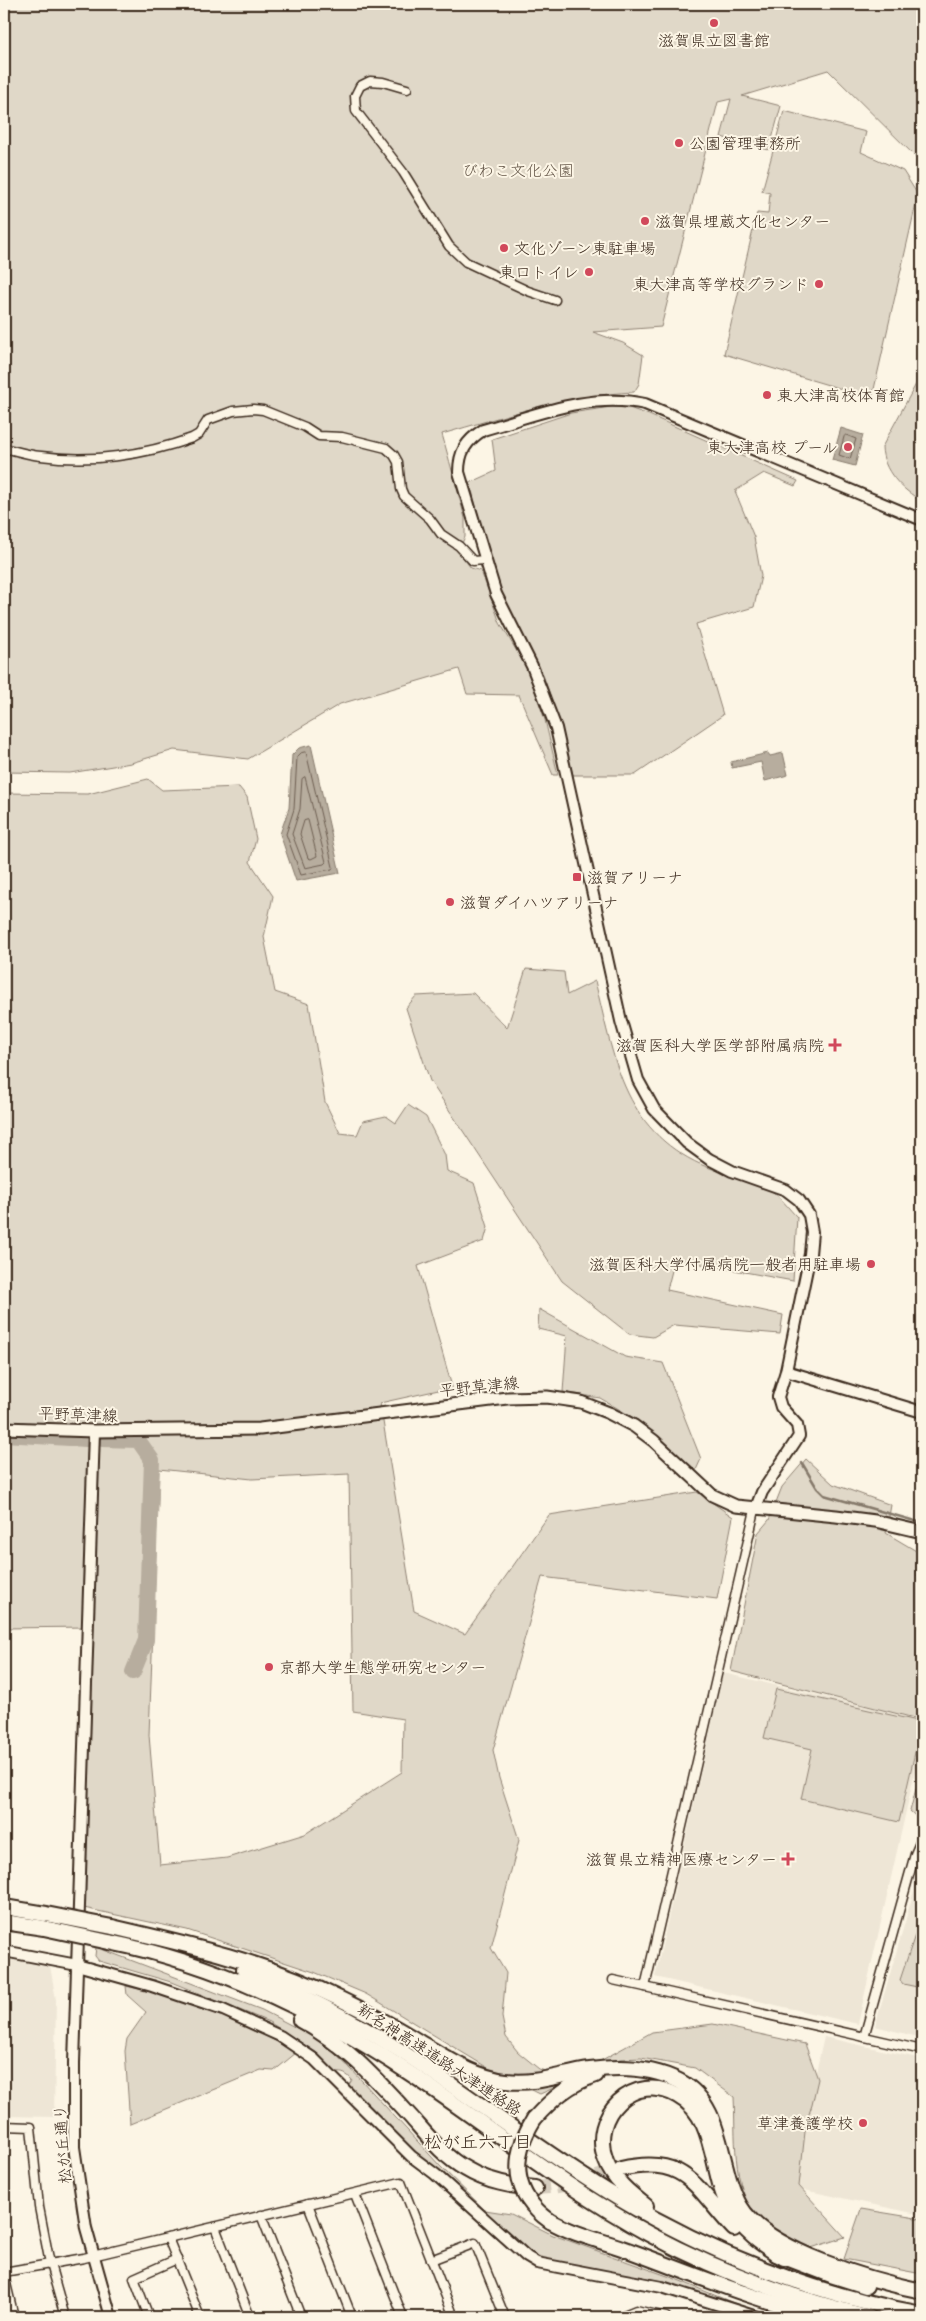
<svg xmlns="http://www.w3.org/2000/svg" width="926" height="2321" font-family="'Playpen Sans','Klee One',sans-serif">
  <rect width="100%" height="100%" fill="#fcf5e5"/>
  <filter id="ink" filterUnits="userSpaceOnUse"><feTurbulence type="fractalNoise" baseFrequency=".02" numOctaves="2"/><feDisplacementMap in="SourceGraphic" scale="10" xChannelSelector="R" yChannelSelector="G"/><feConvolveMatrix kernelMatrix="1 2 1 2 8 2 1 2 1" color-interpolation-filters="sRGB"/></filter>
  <g filter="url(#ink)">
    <!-- built -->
    <g fill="#eee6d6">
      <path d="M723,1673L922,1719V1740L858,2024L655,1977Z"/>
      <path d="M922,1863V2038L875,2026Z"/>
      <path d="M4,1957L50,1966L56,2000L54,2117L4,2116Z"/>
      <path d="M824,2037L922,2059V2215L790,2187Z"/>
    </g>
    <!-- green -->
    <g fill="#e0d8c8" stroke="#8e8173" fill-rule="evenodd">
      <path d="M4,4H922V163L828,70L742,96L781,106L769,150L721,137L731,99L718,102L661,327L593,332L623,343L643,355L639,384L634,392C568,395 505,416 442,434L465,518V537L458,551L471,568L481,571L500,623L528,670L545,720L558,775H553L519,695L467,694L459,669L340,704L248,759L174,750L131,763L70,773L4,772Z"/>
      <path d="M784,111L866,132L861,152L903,171L918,195L872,398L724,354L757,213L768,214L770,193L762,191Z"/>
      <path d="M922,373V501C901,489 883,471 882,447Z"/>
      <path d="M611,407L629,408L649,415L798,481L795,486L764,473L735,491L754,537L761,576L754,607L696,624L723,715L635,775H573L561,727L542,672L505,601L488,552L470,483L496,471L492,439L571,413Z"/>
      <path d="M148,779L162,790L239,787L247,797L256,839L250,862L273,896L264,937L275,992L309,1004L325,1102L340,1133L357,1135L363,1121L386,1116L396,1123L408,1105L426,1117L445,1155L447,1171L474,1183L488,1227L484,1241L418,1266L452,1387L380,1403L414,1611L465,1634L549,1515L697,1492L733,1517L717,1599L542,1577L493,1750L499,1778L519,1840L491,1948L506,1973L502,2017L506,2037L518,2052L539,2069L568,2079L652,2032L713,2024L805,2044L818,2079L812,2105L806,2123L799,2186L845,2237L808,2249C796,2241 763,2225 756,2216C731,2185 736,2134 734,2097L695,2068L641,2058L620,2059L540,2094L488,2068L366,1994L314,1972L187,1930L79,1907L87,1627L4,1628V793L88,794ZM159,1469L252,1479L349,1474L353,1711L403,1719L402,1772L305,1834L227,1858L160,1865L149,1735Z"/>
      <path d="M526,969L564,972L567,995L595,981C614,1057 622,1129 702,1165C724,1174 749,1179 770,1190C780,1196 789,1209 797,1217L793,1281L675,1259L667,1290L783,1315L780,1334L674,1325L653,1337L629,1334L562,1281L430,1081L406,1008L416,996L473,993L507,1028Z"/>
      <path d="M539,1309L625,1357L663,1363L701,1459L696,1470L639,1421L600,1398L563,1392L567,1336L538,1329Z"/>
      <path d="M806,1459L833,1484L891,1505L886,1533L918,1552L917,1576L922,1578V1720L731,1671L758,1533L769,1520L782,1487Z"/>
      <path d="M776,1689L922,1722L899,1822L801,1799L812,1749L764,1738Z"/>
      <path d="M922,1767V1822L910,1811Z"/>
      <path d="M922,1914V1988L903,1984L900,1980Z"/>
      <path d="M96,1947L262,2010L310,2035L336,2052V2055L351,2069L441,2167L485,2210L511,2214L553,2235L673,2278L741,2306C720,2304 683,2287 661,2281C617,2269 565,2276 527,2250L415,2151L348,2086L352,2080C347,2074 343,2072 335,2073L316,2052L269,2022L171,1982L99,1961L95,1956Z"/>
      <path d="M126,1986C186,1999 244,2021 296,2053L274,2071L261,2070L130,2124L125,2051L127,2039L146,2012L127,1995Z"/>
      <path d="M861,2209L922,2219V2274L844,2259Z"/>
    </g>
    <!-- water -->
    <g fill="#b7ad9e" stroke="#85796b">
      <path d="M841,428L863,435L855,466L832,460Z"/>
      <path d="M311,745L340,873L296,881L280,834L289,808L292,755L299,748Z"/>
      <path d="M768,753L770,756L783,753L788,775L765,781L761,762L732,768L731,762Z"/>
    </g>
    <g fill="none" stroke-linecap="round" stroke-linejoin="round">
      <!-- shore -->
      <g stroke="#6d5e51" stroke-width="1">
        <path d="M846,435L856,439L850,459L839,455L844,437Z"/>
        <path d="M306,752L333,867L332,869L301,875L286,834L294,809L297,757L301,753Z"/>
        <path d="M305,777L326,862L324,864L305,868L292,834L300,809L302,779Z"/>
        <path d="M308,820L317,856L311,859L308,858L300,834L304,821Z"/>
      </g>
      <!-- stream -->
      <path stroke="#85796b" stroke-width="2.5" d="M802,1463L817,1488L824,1495L922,1523"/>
      <!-- river -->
      <g stroke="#b7ad9e" stroke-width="16">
        <path d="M4,1434L86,1439"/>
        <path d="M102,1439L138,1440L152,1460L146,1640L133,1672"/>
      </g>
      <!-- highway-tunnel -->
      <path stroke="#d5ccbd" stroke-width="14" stroke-dasharray="14 7" stroke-linecap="butt" d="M535,2188C566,2187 592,2179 621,2169"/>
      <defs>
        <g id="street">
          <path d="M407,89L383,82L370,81L360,86L355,96L356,111L403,172L449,246L466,262L528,291L555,300"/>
          <path d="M4,448C16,451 29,455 41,456C91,463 145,455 192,438L199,434L208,420L233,411L253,409L263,410L305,427L319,436L342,437L386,448L394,455L398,462L401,489L404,496L430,519L441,534L459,546L473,561L484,560"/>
          <path d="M755,1510L645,1987L922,2050"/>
          <path d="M613,1980L645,1987"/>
          <path d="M864,2037L915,1854L922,1838"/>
          <path d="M4,2126L31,2127L39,2207L50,2264L65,2317"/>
          <path d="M355,2194L403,2317"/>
          <path d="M308,2204L352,2317"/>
          <path d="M261,2215L301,2317"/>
          <path d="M215,2227L250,2317"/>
          <path d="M168,2238L200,2317"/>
          <path d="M431,2260L475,2243L505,2317"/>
          <path d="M4,2272L84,2258L401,2182L454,2317"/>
          <path d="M4,2275L14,2317"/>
          <path d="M149,2317L134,2278L177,2259"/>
          <path d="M619,2317L636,2310L666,2317"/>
        </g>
        <g id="secondary">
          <path d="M786,1371L922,1412"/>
          <path d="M94,1431L74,2063V2147L86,2228L111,2317"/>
          <path d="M755,1510L762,1492L799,1436L797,1425L781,1407L778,1397L786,1371L810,1254L812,1232L809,1215L799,1200L786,1190L732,1171L709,1159L687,1143L654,1109L638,1080L621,1021L556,728L532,666L496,594L459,472C459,452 466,441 483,430C536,415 590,392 645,404L922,520"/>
          <path d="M4,1951L77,1965L152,1986L223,2010L280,2036L314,2059L411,2156L435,2174L527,2257L537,2263L662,2287L757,2317"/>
        </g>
        <path id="primary" d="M4,1428L94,1431L260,1429L507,1398L547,1397L581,1402L609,1413L634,1426L654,1441L712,1495L736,1506L836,1516L875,1521L922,1532"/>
        <g id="highway">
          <path d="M4,1907L46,1914"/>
          <path d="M4,1922L44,1928"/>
          <path d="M112,1927C190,1945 268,1963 340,1999C367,2012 394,2026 419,2042C447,2058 473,2077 506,2081C536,2085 561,2074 590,2070C620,2066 652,2067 679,2081C725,2105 717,2165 740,2206C766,2251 873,2281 922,2291"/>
          <path d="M109,1942C218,1964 322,2014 414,2076C492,2128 566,2189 649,2234C718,2271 792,2298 869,2317"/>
          <path d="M244,1970C298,1993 351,2019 401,2051C474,2098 543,2153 618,2198C710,2253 816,2295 922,2314"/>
          <path d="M300,2020C345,2044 377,2080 411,2117C427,2135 444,2157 466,2169C487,2182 511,2186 535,2188"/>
          <path d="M534,2119C551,2100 570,2083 596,2075"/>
          <path d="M621,2169C687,2154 695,2188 734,2229"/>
          <path d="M646,2206C631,2194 613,2180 606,2161C588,2116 634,2070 678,2096C717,2117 710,2173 729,2207C742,2231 762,2245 784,2258"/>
          <path d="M550,2221C576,2236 605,2241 633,2252C698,2276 761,2303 829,2317"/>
          <path d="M776,2254L831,2275L866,2286"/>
        </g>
      </defs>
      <!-- street casing -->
      <use href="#street" stroke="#3b2a1e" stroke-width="11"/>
      <!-- secondary casing -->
      <use href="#secondary" stroke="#3b2a1e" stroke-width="14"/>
      <!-- primary casing -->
      <use href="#primary" stroke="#3b2a1e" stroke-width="15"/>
      <!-- highway casing -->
      <use href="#highway" stroke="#3b2a1e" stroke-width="18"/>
      <!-- street -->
      <use href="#street" stroke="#fcf5e5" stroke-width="8"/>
      <!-- secondary -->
      <use href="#secondary" stroke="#fcf5e5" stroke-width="10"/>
      <!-- primary -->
      <use href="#primary" stroke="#fcf5e5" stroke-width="11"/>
      <!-- highway -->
      <use href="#highway" stroke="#fcf5e5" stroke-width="14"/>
      <defs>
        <g id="highway-bridge">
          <path d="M46,1914L112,1927"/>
          <path d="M44,1928L109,1942"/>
          <path d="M534,2119C510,2158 512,2194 550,2221"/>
        </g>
      </defs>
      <!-- highway-bridge casing -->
      <use href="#highway-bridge" stroke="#3b2a1e" stroke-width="18" stroke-linecap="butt"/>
      <!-- highway-bridge -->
      <use href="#highway-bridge" stroke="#fcf5e5" stroke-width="14"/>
    </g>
  </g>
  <!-- markers -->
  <g fill="#d1495b" stroke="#fcf5e5" stroke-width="2">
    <circle cx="714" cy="23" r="5"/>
    <circle cx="679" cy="143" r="5"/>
    <circle cx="645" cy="221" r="5"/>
    <circle cx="504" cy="248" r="5"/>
    <circle cx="589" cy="272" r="5"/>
    <circle cx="819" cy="284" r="5"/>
    <circle cx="767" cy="395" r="5"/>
    <circle cx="848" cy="447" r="5"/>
    <rect x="572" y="872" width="10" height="10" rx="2.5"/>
    <circle cx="450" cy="902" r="5"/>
    <path d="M832.5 1037.5h5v5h5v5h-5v5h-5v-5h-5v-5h5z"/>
    <circle cx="871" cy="1264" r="5"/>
    <circle cx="269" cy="1667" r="5"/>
    <path d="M785.5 1851.5h5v5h5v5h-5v5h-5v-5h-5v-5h5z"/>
    <circle cx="863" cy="2123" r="5"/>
  </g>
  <g text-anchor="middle" stroke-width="4" stroke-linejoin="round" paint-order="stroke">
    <!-- poi labels -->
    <g font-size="16" fill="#3b2a1e" stroke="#fcf5e5" text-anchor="start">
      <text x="714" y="46" text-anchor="middle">滋賀県立図書館</text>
      <text x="689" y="149">公園管理事務所</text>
      <text x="655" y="227">滋賀県埋蔵文化センター</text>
      <text x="514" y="254">文化ゾーン東駐車場</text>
      <text x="579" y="278" text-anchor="end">東口トイレ</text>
      <text x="809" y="290" text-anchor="end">東大津高等学校グランド</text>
      <text x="777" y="401">東大津高校体育館</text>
      <text x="838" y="453" text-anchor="end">東大津高校 プール</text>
      <text x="587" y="883">滋賀アリーナ</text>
      <text x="460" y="908">滋賀ダイハツアリーナ</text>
      <text x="824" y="1051" text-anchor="end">滋賀医科大学医学部附属病院</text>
      <text x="861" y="1270" text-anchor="end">滋賀医科大学付属病院一般者用駐車場</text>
      <text x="279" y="1673">京都大学生態学研究センター</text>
      <text x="777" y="1865" text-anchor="end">滋賀県立精神医療センター</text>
      <text x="853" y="2129" text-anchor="end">草津養護学校</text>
    </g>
    <!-- park labels -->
    <g font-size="16" fill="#645648" stroke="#fcf5e5">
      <text x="518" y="176">びわこ文化公園</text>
    </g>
    <!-- street labels -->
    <g font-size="16" fill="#3b2a1e" stroke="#fcf5e5">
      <text transform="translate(479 1386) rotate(-6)" y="6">平野草津線</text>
      <text transform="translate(78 1414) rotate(2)" y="6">平野草津線</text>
      <text transform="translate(440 2059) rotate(33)" y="6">新名神高速道路大津連絡路</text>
      <text transform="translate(62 2144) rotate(-94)" y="6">松が丘通り</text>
    </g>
    <!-- neighbourhood labels -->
    <g font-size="18" fill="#3b2a1e" stroke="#fcf5e5">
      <text x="478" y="2148">松が丘六丁目</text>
    </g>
  </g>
  <!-- margin -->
  <rect width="926" height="2321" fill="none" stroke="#fcf5e5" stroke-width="20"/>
  <rect x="10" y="10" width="906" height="2301" fill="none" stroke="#3b2a1e" stroke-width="2" filter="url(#ink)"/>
</svg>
